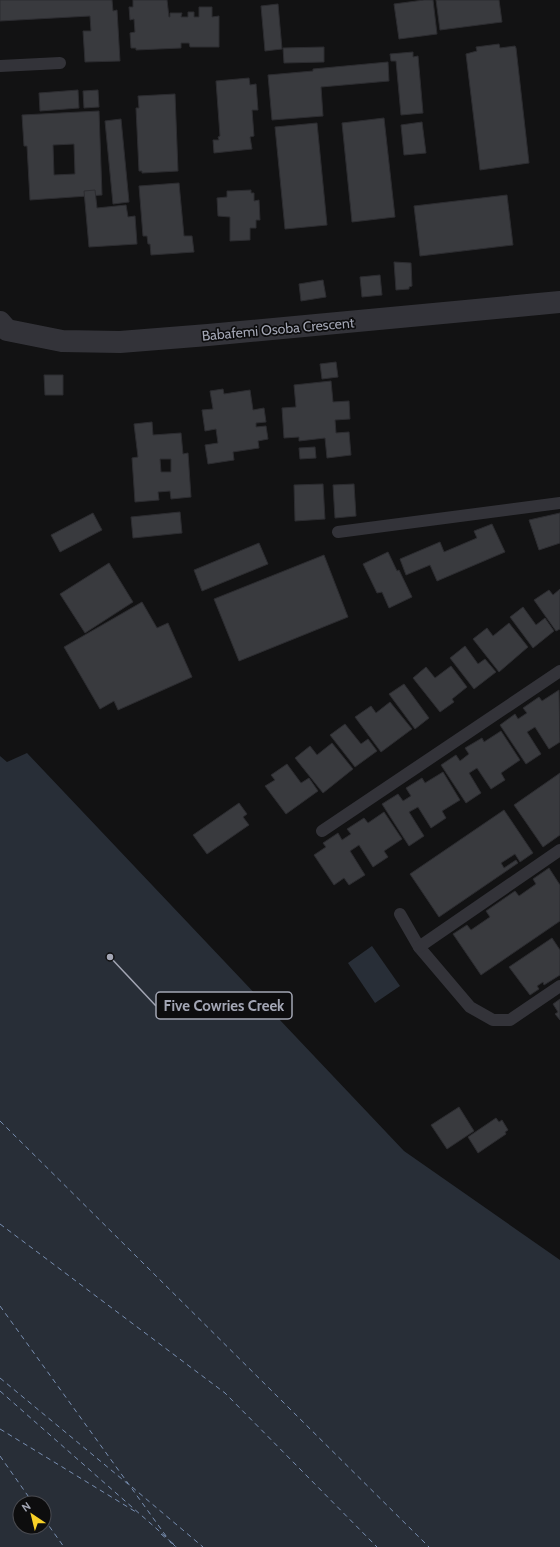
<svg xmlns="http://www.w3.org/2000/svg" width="560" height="1547" font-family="Cabin,sans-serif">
  <rect width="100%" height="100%" fill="#121213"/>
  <!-- water -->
  <g fill="#282e37" fill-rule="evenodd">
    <path d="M27,753L404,1151L560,1260V1547H0V756L7,762ZM20,1503H44V1527H20Z"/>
    <path d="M372,946L400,986L375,1003L348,963Z"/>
  </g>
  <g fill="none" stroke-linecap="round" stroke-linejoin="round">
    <!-- ferry -->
    <g stroke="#788eb1" stroke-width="1" stroke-dasharray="5 4" stroke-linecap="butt">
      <path d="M0,1121L429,1547"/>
      <path d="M0,1224L225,1393L377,1547"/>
      <path d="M0,1306L174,1547"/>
      <path d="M0,1378L128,1484"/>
      <path d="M0,1391L166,1537"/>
      <path d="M0,1429L136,1512"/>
      <path d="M0,1456L33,1503"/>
      <path d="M132,1487L203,1547"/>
      <path d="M44,1519L64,1547"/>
      <path d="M161,1534L168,1540"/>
      <path d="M170,1541L177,1547"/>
      <path d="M172,1543L176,1547"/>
    </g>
  </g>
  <!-- building -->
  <g fill="#393a3e" stroke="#2c2c30" fill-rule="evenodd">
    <path d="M0,0H112L113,11L117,10L120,61L85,62L83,31H91L90,16L0,21Z"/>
    <path d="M133,0H167L169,17H170V13H182L181,17H188V12H194V17H199V7H212V17L219,16V47H190L189,43H181V48L136,50V48H131L130,33L135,32L134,19L130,20L129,7H133Z"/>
    <path d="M424,0H433L437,34L399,39L394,4Z"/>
    <path d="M436,0H499L502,22L440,30Z"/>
    <path d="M278,4L282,49L265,51L261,6Z"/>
    <path d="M499,44L500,48L515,46L516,48L529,163L480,170L466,54L477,51L476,47Z"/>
    <path d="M324,47V62L284,63L283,48Z"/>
    <path d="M413,52V57L418,56L423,113L401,115L396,61H391L390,54Z"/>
    <path d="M388,62L389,81L321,87L323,116L272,120L268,75L313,71V69Z"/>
    <path d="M249,78L250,85L256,84L258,110H252L254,136L250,137L252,149L214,153L213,140H219L218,137L220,136L216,81Z"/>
    <path d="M78,90L79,108L40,111L39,93Z"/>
    <path d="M98,90L99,107L84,108L83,91Z"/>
    <path d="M175,94L178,171L142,173V171H139L136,108H139L138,96Z"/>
    <path d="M99,111L102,195L30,200L27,146H24L22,115ZM74,144L75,174L54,175L53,145Z"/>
    <path d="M384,118L395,217L352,222L342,123Z"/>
    <path d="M121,119L129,202L113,204L105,121Z"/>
    <path d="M422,122L426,153L404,155L401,125Z"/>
    <path d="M317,123L327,225L285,229L275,127Z"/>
    <path d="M179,183L184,236H192L194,252L151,255L150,244H148L147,236H143L139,186Z"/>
    <path d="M95,190L97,208L126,205L128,217L135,216L137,244L89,247L84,191Z"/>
    <path d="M251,190V193H254V201L259,200L260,220H256V228H250V240L230,241V217L218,216L217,198L227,197V191H231Z"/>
    <path d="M507,195L513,245L420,256L414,206Z"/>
    <path d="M394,262L411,263L412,286L409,287V289L396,290Z"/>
    <path d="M380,275L382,295L362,297L360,277Z"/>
    <path d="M323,280L326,297L301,301L299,284Z"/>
    <path d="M336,362L338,377L322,379L320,364Z"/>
    <path d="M44,375H63V395H45Z"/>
    <path d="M331,381L333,402L349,401L350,419L335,420L336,433L349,432L351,455L327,458L325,438L299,441V437L284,438L282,408L296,407L294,385Z"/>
    <path d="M223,389L224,394L250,390L253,410L264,408L266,422L256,423V427L266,426L268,439L258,441L259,448L233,452L234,460L208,464L205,445L218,443L216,429L205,431L202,410L213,409L210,391Z"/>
    <path d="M152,422L153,435L181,433L183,454L188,453L191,497L171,499L170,491L158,492L159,500L135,502L132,458L138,457L134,424ZM160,459H171V472H161Z"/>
    <path d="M315,447L316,458L300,459L299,448Z"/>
    <path d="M323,484L325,519L295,521L294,485Z"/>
    <path d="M354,484L356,516L335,518L333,485Z"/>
    <path d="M180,512L182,533L133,538L131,517Z"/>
    <path d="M93,513L102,530L60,552L51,535Z"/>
    <path d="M560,513V543L539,550L529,520Z"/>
    <path d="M492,524L505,552L437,581L430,565L406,575L400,559L440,542L444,552L477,538L474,531Z"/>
    <path d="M259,543L268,564L202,591L194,570Z"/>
    <path d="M388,552L397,571L399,570L412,597L389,608L382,592L377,593L363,564Z"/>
    <path d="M324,555L348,617L239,661L214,599Z"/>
    <path d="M109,563L133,602L85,633L60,594Z"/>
    <path d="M560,589V629L556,631L534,600L549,590L553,595Z"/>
    <path d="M142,602L157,628L168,623L192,677L118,710L114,701L100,709L64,647Z"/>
    <path d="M523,607L536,625L545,618L554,631L533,648L510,617Z"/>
    <path d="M509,623L528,647L499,672L473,639L487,628L493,636Z"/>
    <path d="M465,646L478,664L485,659L496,672L474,689L450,658Z"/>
    <path d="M451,666L467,687L452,699L454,702L440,712L413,678L426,667L435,678Z"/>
    <path d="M404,684L429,718L415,729L389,694Z"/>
    <path d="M559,690L560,742L549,749L535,727L527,732L541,754L526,764L500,725L515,714L518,719L527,713L523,708L539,697L542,701Z"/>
    <path d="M390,702L412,729L381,752L355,717L371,706L376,713Z"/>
    <path d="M345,724L361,744L368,739L377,751L355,767L330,735Z"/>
    <path d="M501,731L520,760L501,773L505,780L491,789L477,768L469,773L481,793L466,803L441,765L456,755L460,761L469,754L465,748L482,738L484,742Z"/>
    <path d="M332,743L353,769L323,793L295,758L310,746L317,755Z"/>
    <path d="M287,764L301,783L309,778L318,791L286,814L265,786L275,780L271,775Z"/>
    <path d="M443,772L460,800L442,811L446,818L431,828L418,807L409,812L424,836L409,846L382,804L398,794L403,801L411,796L406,788L422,778L425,783Z"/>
    <path d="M560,773V835L543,847L514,805Z"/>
    <path d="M239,803L247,814L243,817L249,825L207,854L193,835Z"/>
    <path d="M504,810L533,853L520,862L515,854L501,863L504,868L516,860L518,863L439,917L410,874Z"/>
    <path d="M384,812L402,839L384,851L388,857L373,867L359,845L350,851L365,875L349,885L344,878L334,885L314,855L326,847L323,843L338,833L342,840L351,834L347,829L364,818L368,823Z"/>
    <path d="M549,868L560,885V921L481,975L453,934L467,925L471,930L490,917L486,911L515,891L519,896L536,884L533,879Z"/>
    <path d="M552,938L560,950V975L544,985L543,982L537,986L539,989L530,995L509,967Z"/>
    <path d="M560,999V1020L555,1014L558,1012L553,1004Z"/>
    <path d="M459,1107L474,1131L447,1149L431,1125Z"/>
    <path d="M496,1118L499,1122L502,1120L508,1130L505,1132L506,1134L478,1153L468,1137Z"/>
  </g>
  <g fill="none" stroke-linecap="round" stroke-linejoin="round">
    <!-- service -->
    <g stroke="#333339" stroke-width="12">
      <path d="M0,66L60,63"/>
      <path d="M338,532L560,503"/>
      <path d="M322,831L560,671"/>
      <path d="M400,914L419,947L470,1007L493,1020H510L560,986"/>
      <path d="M419,947L560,850"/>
    </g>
    <!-- minor -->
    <path stroke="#333339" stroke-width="22" d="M0,322L7,330L62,341L120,342L208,335L560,302"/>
  </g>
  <g text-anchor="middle" stroke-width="3.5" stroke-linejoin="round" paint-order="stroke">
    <!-- street labels -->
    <g font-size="14" fill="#a3a6b4" stroke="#0d0d0e">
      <text transform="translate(278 329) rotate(-5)" y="5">Babafemi Osoba Crescent</text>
    </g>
  </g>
  <!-- callouts -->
  <path fill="none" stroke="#a3a6b4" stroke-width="1.5" d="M110 957L156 1006"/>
  <circle fill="#a3a6b4" stroke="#0d0d0e" stroke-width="1.5" cx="110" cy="957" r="4"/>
  <rect fill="#0d0d0e" stroke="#a3a6b4" stroke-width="1.5" x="156" y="992" width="136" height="27" rx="4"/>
  <g font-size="15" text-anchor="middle" font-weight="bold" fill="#a3a6b4">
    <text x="224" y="1011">Five Cowries Creek</text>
  </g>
  <!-- north arrow -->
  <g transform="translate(32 1515) rotate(325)"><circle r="19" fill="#0d0d0e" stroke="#494a50"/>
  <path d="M0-3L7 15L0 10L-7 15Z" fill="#f7d027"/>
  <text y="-6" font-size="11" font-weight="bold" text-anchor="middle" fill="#a3a6b4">N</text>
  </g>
</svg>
